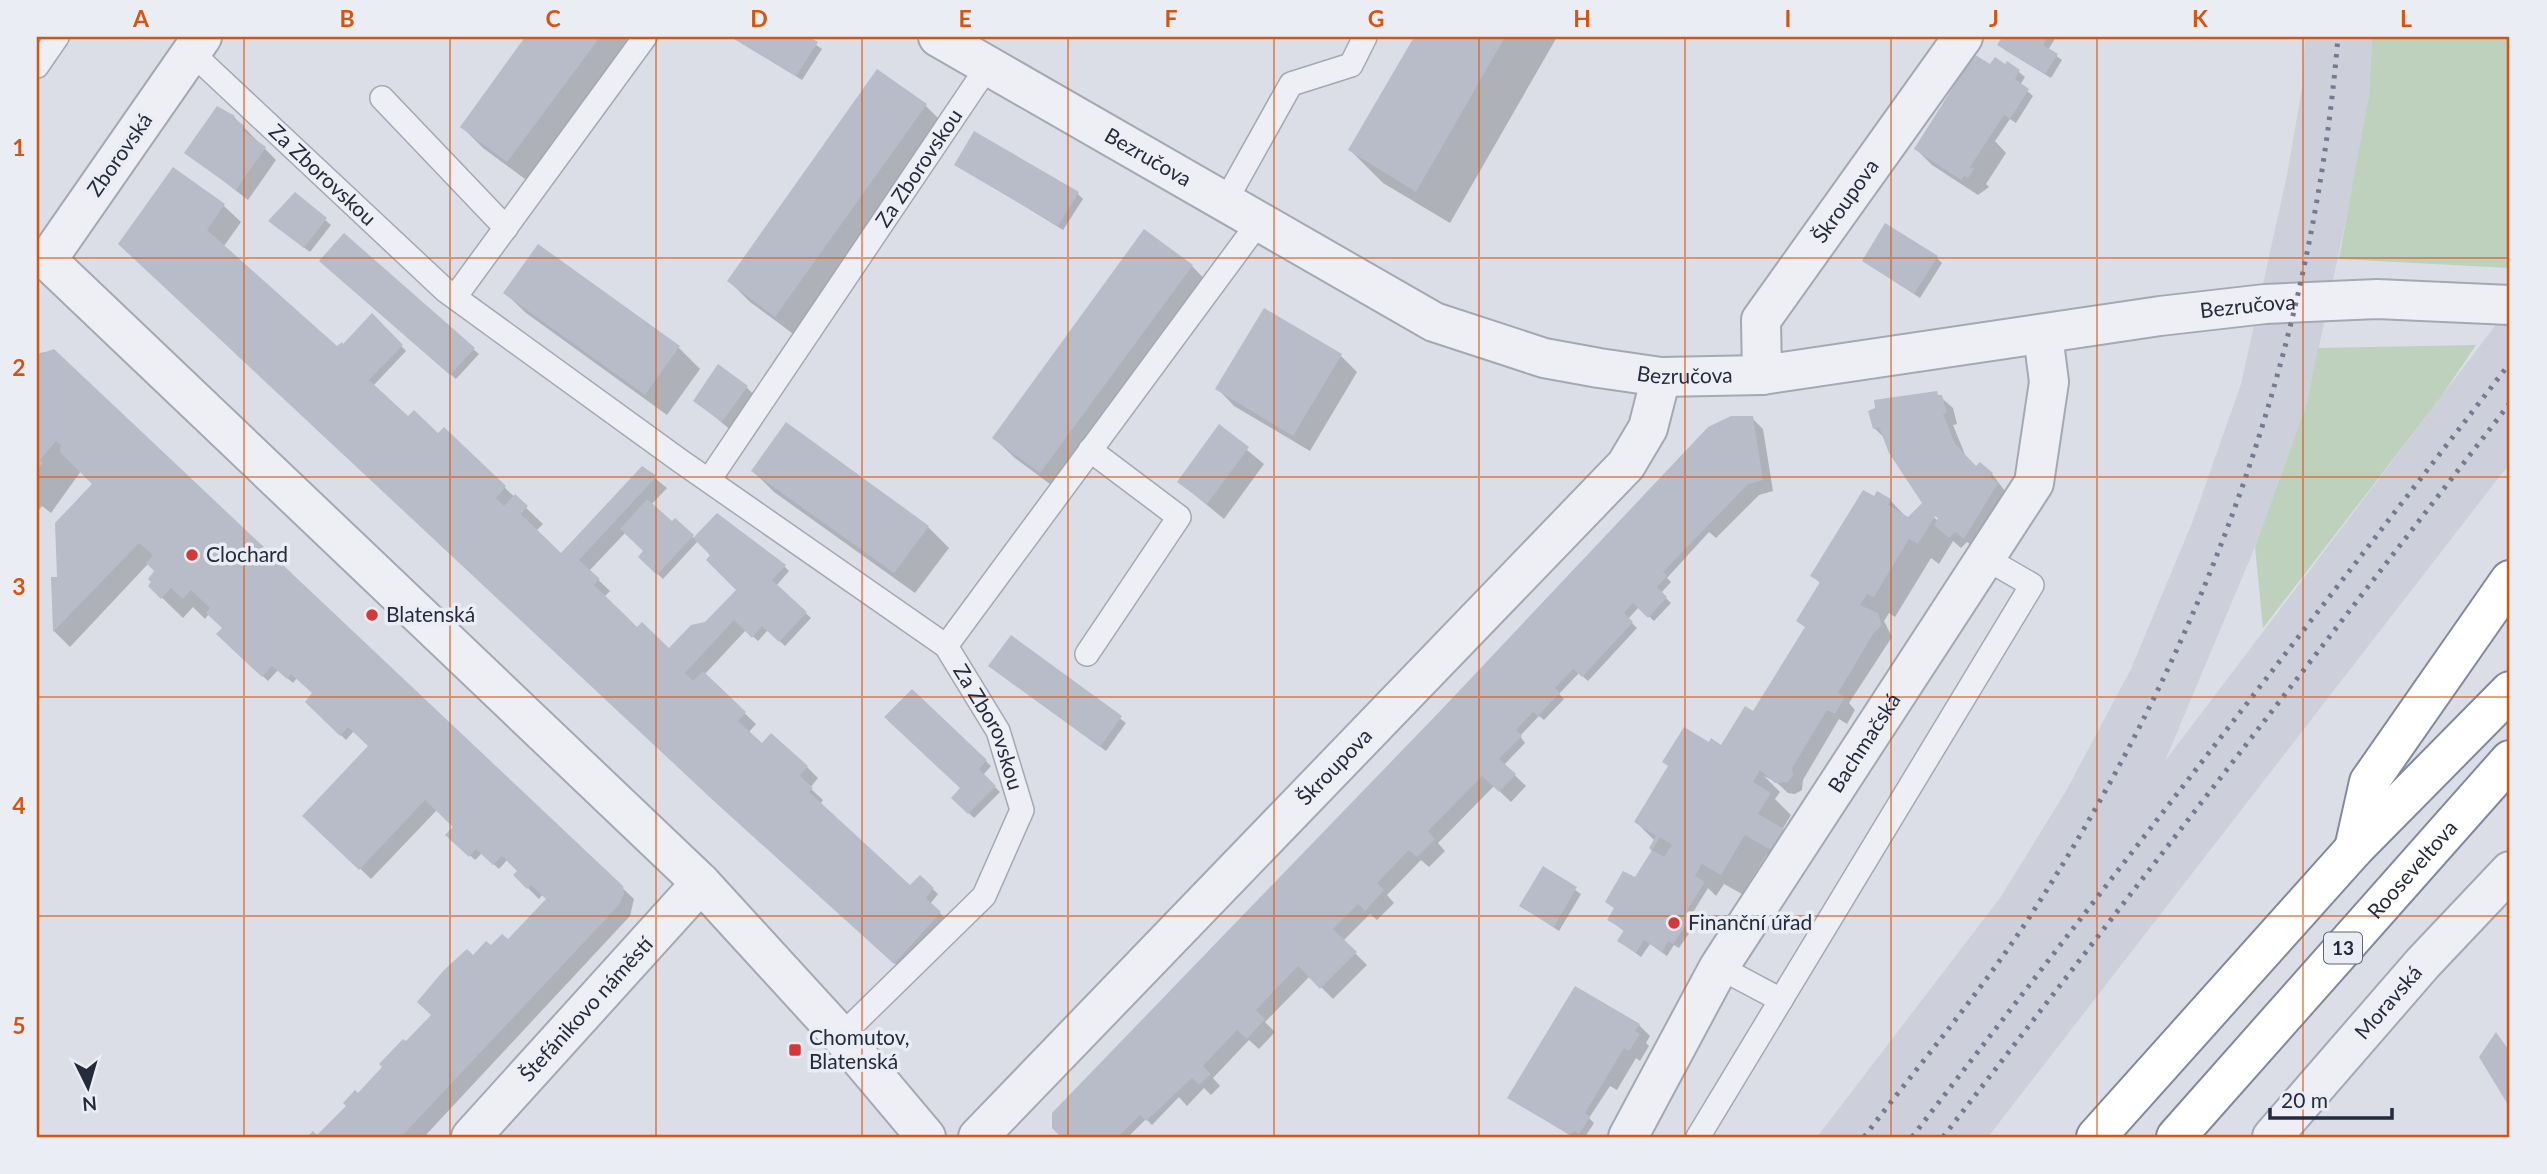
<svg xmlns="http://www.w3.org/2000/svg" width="2547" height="1174" font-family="Lato,sans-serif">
  <rect width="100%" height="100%" fill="#dbdee6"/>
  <!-- built -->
  <path fill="#cdd0db" d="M2305,37H2372L2369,95L2354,182L2307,403L2255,547L2165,761L2510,306V463L1988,1137H1817L2000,898L2066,791L2131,669L2192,523L2241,384L2287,175L2302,88Z"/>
  <!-- green -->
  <g fill="#bed1bc">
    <path d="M2372,37H2510V268L2339,259L2369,95Z"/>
    <path d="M2476,345L2441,397L2263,628L2255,547L2307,403L2318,348Z"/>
  </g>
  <!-- shadow -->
  <g fill="#0003" fill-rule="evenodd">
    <path d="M528,37H636L529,182L483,148L462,127Z"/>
    <path d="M731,37H805L822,49L802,80Z"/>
    <path d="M1416,37H1557L1450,223L1383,183L1350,150Z"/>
    <path d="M2004,37H2056L2048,50L2062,60L2051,78L2005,50L1999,44Z"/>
    <path d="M2008,63L2025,77L2020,85L2033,96L2016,123L2010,119L1995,141L2006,153L1986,184L1989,187L1978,195L1932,165L1916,149L1991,66H2006Z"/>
    <path d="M925,105L946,126L796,336L750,302L729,281Z"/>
    <path d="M234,117L276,160L248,200L186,152Z"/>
    <path d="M956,164L1078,194L1083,199L1063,230Z"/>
    <path d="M173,170L224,206L241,222L224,246L337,349L343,346L372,316L406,351L373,386L408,419L438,436L444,430L543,524L536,531L562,556L642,468L667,488L651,505L672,524L675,520L695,539L784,566L789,571L776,586L811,618L785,646L768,630L758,641L746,630L704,675L756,724L748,733L762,745L807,767L818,778L810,788L823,800L820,804L910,887L920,877L938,894L930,904L945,918L900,968L250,364ZM626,532L646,551L640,557L663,579L698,541L739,590L706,624L669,650L638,630L604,597L610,591L589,571Z"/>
    <path d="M295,194L331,225L310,252L276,226Z"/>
    <path d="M539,246L679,348L700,369L667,415L526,313L505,293Z"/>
    <path d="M1937,258L1942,263L1920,298L1864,261Z"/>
    <path d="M326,266L473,349L479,354L456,379Z"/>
    <path d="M1192,266L1212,287L1062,493L1015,458L994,438Z"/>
    <path d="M54,351L634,899L630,916L424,1137H318L433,1015L473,958L508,941L548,899L543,894L539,899L526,886L520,871L508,859L499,869L482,853L475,860L448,835L455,827L437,810L371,879L305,816L371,746L354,731L346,740L307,702L315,694L297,678L293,683L278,670L268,681L219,634L224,628L209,614L205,619L193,607L183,618L150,586L156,571L148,564L70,647L54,631L53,579H59L94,484L81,471L51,513L42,506L37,512V358L40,353Z"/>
    <path d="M1341,356L1357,372L1310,451L1234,406L1218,389Z"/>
    <path d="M746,387L763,403L739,437L696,401Z"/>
    <path d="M1936,393L1953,408L1957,424L1953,425L1966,457L1976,468L1992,474L2008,495L1976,548L1967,542L1961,548L1953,541L1939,564L1931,558L1895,617L1889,613L1884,621L1892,637L1849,703L1855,710L1847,724L1839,719L1803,780L1802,790L1795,794L1788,793L1776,782L1764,776L1780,792L1775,799L1791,815L1782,830L1803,852L1792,870L1767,854L1742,894L1724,884L1716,896L1708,888L1692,914L1698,920L1679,948L1674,945L1667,956L1650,944L1641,957L1619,941L1625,932L1609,919L1615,909L1607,902L1636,880L1653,852L1650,849L1655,841L1636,822L1710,744L1722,747L1754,713L1806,628L1799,621L1821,584L1813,576L1875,499L1890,500L1908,519L1922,506L1938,521L1940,517L1886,439L1874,428Z"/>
    <path d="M1752,418L1763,429L1773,491L1759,495L1716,538L1709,532L1667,578L1671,582L1661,593L1671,603L1654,621L1639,607L1628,619L1637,628L1588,681L1579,673L1559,694L1564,699L1544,720L1539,716L1520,736L1525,743L1504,765L1526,786L1511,802L1494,786L1438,843L1445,851L1429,867L1421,860L1387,895L1394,903L1377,920L1370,914L1343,941L1367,965L1333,999L1310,976L1265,1022L1275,1032L1259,1049L1249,1040L1213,1078L1220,1086L1211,1095L1204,1088L1187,1106L1179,1097L1152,1125L1146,1119L1128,1137H1064L1054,1127Z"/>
    <path d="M1219,427L1264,464L1224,519L1179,482Z"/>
    <path d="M753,471L928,527L949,548L915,593L774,492Z"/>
    <path d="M1011,637L1126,723L1106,751L990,666Z"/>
    <path d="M912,691L991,766L983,775L1000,792L974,818L953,798L962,788Z"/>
    <path d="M1544,869L1581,894L1559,931L1521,906Z"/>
    <path d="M1639,1025L1650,1036L1646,1043L1649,1046L1640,1061L1636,1058L1617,1090L1610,1086L1589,1118L1594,1123L1585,1137H1573L1509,1097Z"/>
  </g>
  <!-- building -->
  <g fill="#b8bcc9" fill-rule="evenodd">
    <path d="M525,37H600L507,162L460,127Z"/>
    <path d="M731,37H809L818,42L796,76Z"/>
    <path d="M1414,37H1505L1416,192L1348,150Z"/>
    <path d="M2002,37H2048L2043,45L2058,54L2045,74L1997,45Z"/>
    <path d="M1974,54L1990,64L1995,57L2005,64L2007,61L2020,70L2015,79L2029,89L2010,119L2004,115L1970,167L1974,169L1968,178L1964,176L1961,180L1914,149Z"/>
    <path d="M877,69L927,104L775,317L727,281Z"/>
    <path d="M217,106L235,116L233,118L245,126L242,130L266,147L236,190L184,153Z"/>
    <path d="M974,131L1079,192L1058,226L954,165Z"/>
    <path d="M173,167L225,204L207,230L337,346L342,342L343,344L372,313L403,345L369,380L408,416L414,410L438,433L444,427L506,486L496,498L504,506L515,494L528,506L521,514L561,553L642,466L657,476L579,560L600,579L594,585L623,613L637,627L642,622L669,648L691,625L705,622L736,590L706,560L710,555L693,538L717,513L786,565L772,580L807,612L779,642L762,626L752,638L734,620L685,673L693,681L703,671L746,712L738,721L749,731L762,743L771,733L808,766L800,776L813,788L809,792L910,885L920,875L934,888L926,898L941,912L894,964L716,803L118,244Z"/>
    <path d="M295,192L327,218L304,248L268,221Z"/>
    <path d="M1885,223L1938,256L1914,294L1862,261Z"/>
    <path d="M1144,229L1193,265L1040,473L992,438Z"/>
    <path d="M344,233L475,348L450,375L319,261Z"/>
    <path d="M538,244L680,346L645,395L503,293Z"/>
    <path d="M1264,308L1342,354L1293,436L1215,389Z"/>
    <path d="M54,349L623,886L624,894L619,905L401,1137H307L313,1131L317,1135L346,1106L343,1103L355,1090L358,1093L382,1067L379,1064L403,1039L406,1041L431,1015L417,1002L443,971L467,949L473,955L486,941L491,945L502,934L508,939L546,899L531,885L527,889L513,875L517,871L502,856L493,865L476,849L469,857L445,835L453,827L425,800L359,870L302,816L368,746L348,727L340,736L305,702L312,693L291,674L287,679L272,666L262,677L216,634L222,628L206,613L210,608L191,590L183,599L171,588L161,599L148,586L151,582L148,579L154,571L146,563L153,555L139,543L53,632L51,577H57L55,523L92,484L60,452L61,445L56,441L40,460L43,463L37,470V355Z"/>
    <path d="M718,364L748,386L722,422L693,401Z"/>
    <path d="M1937,391L1938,395H1942L1947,413L1943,414L1955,444L1976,466L1980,462L1993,473L1990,477L1998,483L1964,539L1955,532L1949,538L1934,525L1938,518L1935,516L1918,544L1909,539L1874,597L1867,594L1860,605L1878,613L1882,625L1873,634L1838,693L1845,697L1835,714L1827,710L1792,768L1793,775L1788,782L1775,783L1760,770L1753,782L1771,793L1758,814L1784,829L1771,850L1745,835L1721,875L1702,864L1695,876L1705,882L1687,910L1694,914L1673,944L1668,941L1662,952L1644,940L1636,953L1617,941L1624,930L1607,920L1614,908L1605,902L1623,871L1635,877L1652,850L1649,848L1656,836L1634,822L1668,766L1662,762L1684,727L1709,742L1711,738L1721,745L1745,706L1753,711L1805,627L1796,621L1820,582L1810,576L1863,490L1874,496L1877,491L1891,499L1888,505L1908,517L1922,503L1889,453L1879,427L1873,429L1868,411L1875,408L1874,400ZM1660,837L1672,845L1664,857L1652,850Z"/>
    <path d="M1731,416H1753L1763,480L1748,484L1663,572L1667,576L1657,587L1667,597L1648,618L1633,603L1624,613L1633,622L1582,677L1573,669L1555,688L1560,693L1538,716L1533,712L1516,730L1522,736L1499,759L1516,774L1499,792L1482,776L1428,831L1435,839L1417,857L1409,850L1377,883L1384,890L1365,911L1358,904L1333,929L1357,952L1320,989L1298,966L1256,1010L1265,1019L1247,1039L1237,1030L1203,1066L1211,1074L1199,1085L1192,1078L1146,1121L1140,1115L1118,1137H1061L1052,1128V1113L1443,708L1708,427Z"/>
    <path d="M786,422L929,526L894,573L751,471Z"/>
    <path d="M1219,424L1249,447L1207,504L1177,482Z"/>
    <path d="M647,499L672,521L675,518L694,535L657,575L638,557L643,551L620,529Z"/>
    <path d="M1011,635L1122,716L1100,747L988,666Z"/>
    <path d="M912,689L987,760L979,769L996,786L968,814L951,798L960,788L884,717Z"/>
    <path d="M1543,866L1577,887L1554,927L1519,906Z"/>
    <path d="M1575,986L1640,1024L1635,1031L1640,1034L1629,1051L1624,1048L1585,1113L1590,1117L1579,1134L1574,1131L1570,1135L1507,1098Z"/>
    <path d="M2496,1032L2510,1052V1108L2479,1057Z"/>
  </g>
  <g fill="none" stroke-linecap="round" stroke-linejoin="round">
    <defs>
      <g id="service">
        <path id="s1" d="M191,52L446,291L679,460L946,646L998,731L1022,810L984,896L841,1036"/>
        <path d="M37,66L57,37"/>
        <path d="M382,98L506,228"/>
        <path d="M1225,202L1291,84L1351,65L1365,37"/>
        <path d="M455,297L645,37"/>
        <path id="s2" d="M709,480L988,66"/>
        <path d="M946,646L1259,222"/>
        <path d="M1087,654L1179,517L1090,450"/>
        <path d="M1719,967L1781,1000"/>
        <path d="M1698,1137L2032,585L1987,559"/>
      </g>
      <g id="minor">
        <path id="s3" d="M938,37L1434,322L1544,358L1599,368L1661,377L1762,375L2160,316L2265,304L2377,299L2510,305"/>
        <path id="s4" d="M1762,375L1761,320L1963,37"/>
        <path id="s5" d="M471,1137L701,883"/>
        <path id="s6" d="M978,1137L1626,465L1648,428L1661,377"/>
        <path id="s7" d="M1628,1137L1719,967L2034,483L2049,382L2043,335"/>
        <path id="s8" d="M2272,1137L2423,963L2510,871"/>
      </g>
      <path id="tertiary" d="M202,37L47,260L701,883L841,1036L926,1137"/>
      <g id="trunk">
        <path d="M2354,849L2369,782L2510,580"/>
        <path d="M2096,1137L2354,849L2510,691"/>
        <path id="s9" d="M2176,1137L2510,760"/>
      </g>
    </defs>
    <!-- service casing -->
    <use href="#service" stroke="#a4a8b3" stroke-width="26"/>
    <!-- minor casing -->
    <use href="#minor" stroke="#a4a8b3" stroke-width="42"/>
    <!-- tertiary casing -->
    <use href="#tertiary" stroke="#a4a8b3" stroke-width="42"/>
    <!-- trunk casing -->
    <use href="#trunk" stroke="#82899e" stroke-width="42"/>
    <!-- service -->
    <use href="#service" stroke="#eeeff5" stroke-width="23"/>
    <!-- minor -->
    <use href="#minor" stroke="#eeeff5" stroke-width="38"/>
    <!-- tertiary -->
    <use href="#tertiary" stroke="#eeeff5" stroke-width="38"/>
    <!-- trunk -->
    <use href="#trunk" stroke="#fff" stroke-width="38"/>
    <!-- rail -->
    <g stroke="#747a90" stroke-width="5" stroke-dasharray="3.5 7" stroke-linecap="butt">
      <path d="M1864,1137C1922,1061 1985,987 2036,907C2206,642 2312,351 2338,37"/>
      <path d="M1912,1137L2510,363"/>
      <path d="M1943,1137L2510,403"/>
    </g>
  </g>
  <!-- grid -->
  <path fill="none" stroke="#d45411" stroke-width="2" stroke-opacity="0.55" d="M244,37V1137M450,37V1137M656,37V1137M862,37V1137M1068,37V1137M1274,37V1137M1479,37V1137M1685,37V1137M1891,37V1137M2097,37V1137M2303,37V1137M37,258H2510M37,477H2510M37,697H2510M37,916H2510"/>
  <!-- markers -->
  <g fill="#d43838" stroke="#eaedf4" stroke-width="2.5">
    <circle cx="192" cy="555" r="7"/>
    <circle cx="372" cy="615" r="7"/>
    <circle cx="1674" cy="923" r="7"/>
    <rect x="788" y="1043" width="14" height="14" rx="3.5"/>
  </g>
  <g text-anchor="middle" stroke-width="7" stroke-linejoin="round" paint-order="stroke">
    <!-- shield labels -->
    <rect fill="#eaedf4" stroke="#606474" stroke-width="2" x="2324" y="932.5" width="38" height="31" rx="5"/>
    <g font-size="19" font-weight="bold" fill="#252a3d">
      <text x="2343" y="955">13</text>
    </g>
    <!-- street labels -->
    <g font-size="21" fill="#252a3d" stroke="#eaedf4">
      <text transform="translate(120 155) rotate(-55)" y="7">Zborovská</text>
      <text dy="7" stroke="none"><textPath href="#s3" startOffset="242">Bezručova</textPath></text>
      <text dy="7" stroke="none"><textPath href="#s2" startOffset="376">Za Zborovskou</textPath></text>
      <text dy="7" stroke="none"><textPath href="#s1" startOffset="180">Za Zborovskou</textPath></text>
      <text dy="7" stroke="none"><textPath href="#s4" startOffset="201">Škroupova</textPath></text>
      <text dy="7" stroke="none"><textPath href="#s3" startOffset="1398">Bezručova</textPath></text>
      <text dy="7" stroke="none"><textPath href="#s3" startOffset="830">Bezručova</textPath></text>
      <text dy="7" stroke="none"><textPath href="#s1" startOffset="1055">Za Zborovskou</textPath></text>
      <text dy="7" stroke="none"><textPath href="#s7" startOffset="460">Bachmačská</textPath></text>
      <text dy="7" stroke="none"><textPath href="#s6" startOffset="514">Škroupova</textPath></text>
      <text dy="7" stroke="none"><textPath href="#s9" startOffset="357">Rooseveltova</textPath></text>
      <text dy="7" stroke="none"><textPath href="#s8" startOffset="178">Moravská</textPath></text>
      <text dy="7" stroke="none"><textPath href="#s5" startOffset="172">Štefánikovo náměstí</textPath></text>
    </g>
    <!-- poi labels -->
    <g font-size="21" fill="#252a3d" stroke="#eaedf4" text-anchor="start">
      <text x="206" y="562">Clochard</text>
      <text x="386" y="622">Blatenská</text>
      <text x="1688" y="930">Finanční úřad</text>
      <text x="809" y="1045">Chomutov,<tspan x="809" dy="24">Blatenská</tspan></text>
    </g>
  </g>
  <!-- border -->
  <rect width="2547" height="1174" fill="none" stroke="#eaedf4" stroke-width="77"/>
  <!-- north arrow -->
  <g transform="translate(88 1087) rotate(175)" stroke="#eaedf4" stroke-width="5" paint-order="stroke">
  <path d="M0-5L12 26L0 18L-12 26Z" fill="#252a3d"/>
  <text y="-10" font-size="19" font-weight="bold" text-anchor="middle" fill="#252a3d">N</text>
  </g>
  <!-- scale -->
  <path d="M2270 1108v10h122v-10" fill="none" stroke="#252a3d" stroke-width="3.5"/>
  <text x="2281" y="1108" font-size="21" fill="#252a3d" stroke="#eaedf4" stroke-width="5" paint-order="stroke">20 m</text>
  <rect x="38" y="38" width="2470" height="1098" fill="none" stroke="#d45411" stroke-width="2.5"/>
  <g font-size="23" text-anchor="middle" font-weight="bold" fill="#d45411">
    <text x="141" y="27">A</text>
    <text x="347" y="27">B</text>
    <text x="553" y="27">C</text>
    <text x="759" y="27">D</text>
    <text x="965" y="27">E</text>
    <text x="1171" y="27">F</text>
    <text x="1376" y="27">G</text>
    <text x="1582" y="27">H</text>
    <text x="1788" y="27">I</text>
    <text x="1994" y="27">J</text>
    <text x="2200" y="27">K</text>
    <text x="2406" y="27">L</text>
    <text x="19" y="156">1</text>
    <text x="19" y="376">2</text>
    <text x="19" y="595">3</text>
    <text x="19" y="814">4</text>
    <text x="19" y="1034">5</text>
  </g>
</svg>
